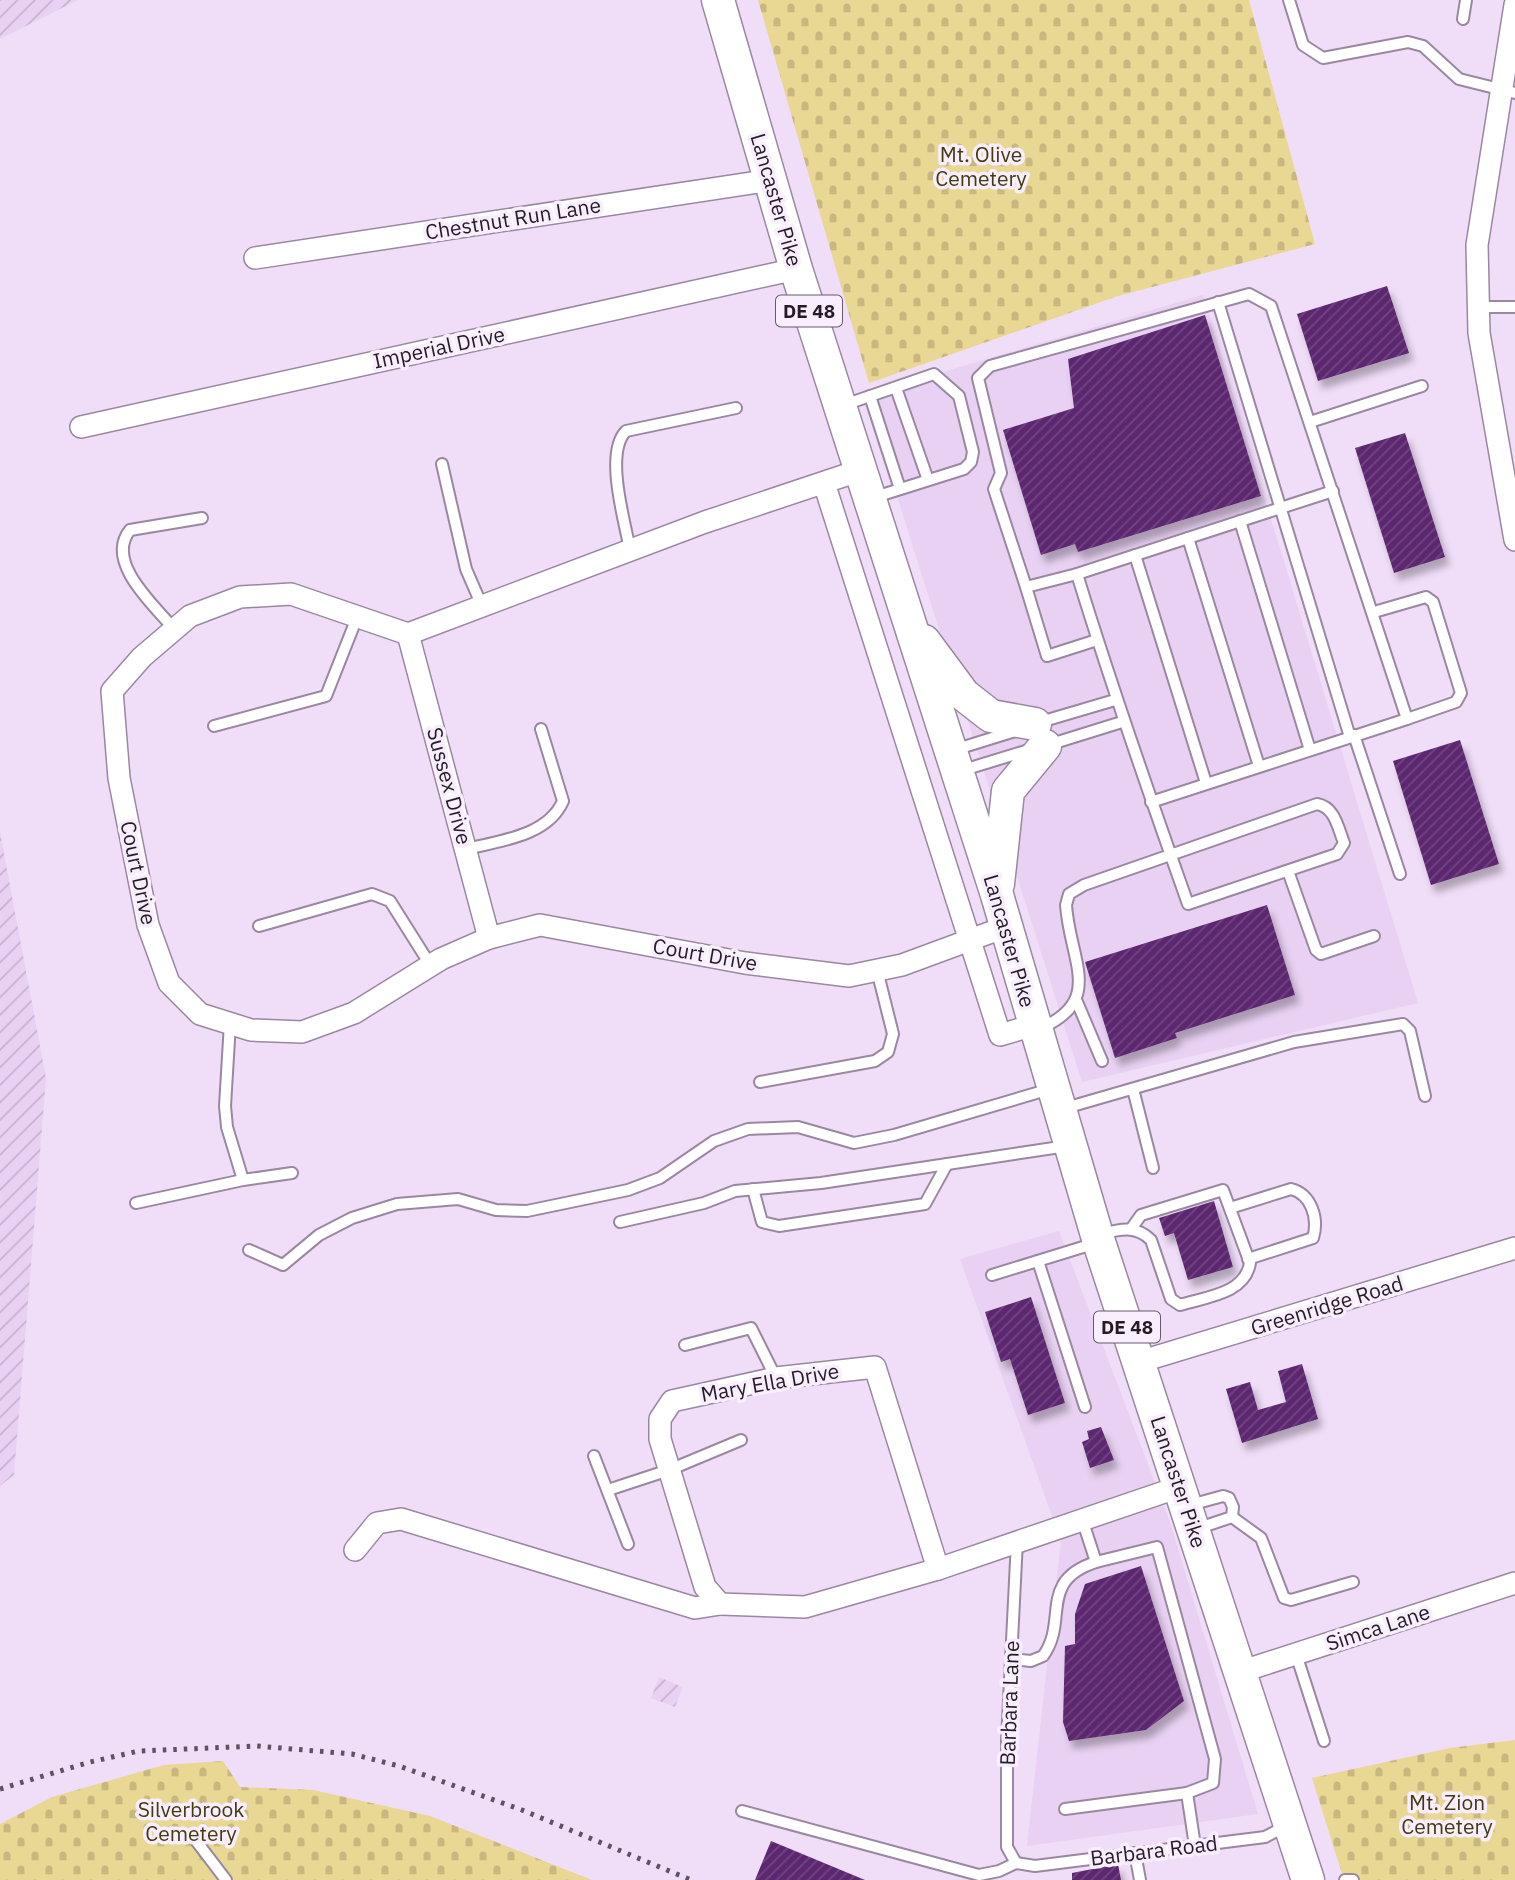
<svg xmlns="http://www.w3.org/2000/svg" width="1515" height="1880" font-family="'IBM Plex Sans',sans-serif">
  <defs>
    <pattern id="industrial-furrows" width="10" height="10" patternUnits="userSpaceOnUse" patternTransform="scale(1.75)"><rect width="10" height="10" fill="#e8d1f2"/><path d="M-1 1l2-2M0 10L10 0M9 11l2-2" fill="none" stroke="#c7b3cf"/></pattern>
    <pattern id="cemetery-stones" width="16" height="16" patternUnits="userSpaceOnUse" patternTransform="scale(1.75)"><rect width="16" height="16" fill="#e9d794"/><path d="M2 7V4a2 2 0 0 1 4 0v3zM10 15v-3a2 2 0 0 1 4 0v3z" fill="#c8b87f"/></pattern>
    <pattern id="building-hatch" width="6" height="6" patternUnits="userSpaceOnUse" patternTransform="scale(1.75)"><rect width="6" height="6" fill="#5c286f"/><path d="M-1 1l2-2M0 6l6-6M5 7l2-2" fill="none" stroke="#6f457f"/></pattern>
    <filter id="shadow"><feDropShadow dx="4.5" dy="8" stdDeviation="3.5" flood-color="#0004"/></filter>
  </defs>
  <rect width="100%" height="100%" fill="#f0ddf8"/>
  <!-- built -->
  <g fill="#e8d1f2">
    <path d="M1203,295L1418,1003L1082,1082L865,395Z"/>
    <path d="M1059,1231L1170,1522L1258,1814L1027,1846L1061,1541L960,1259Z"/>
  </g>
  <!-- industrial -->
  <g fill="url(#industrial-furrows)">
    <path d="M0,0H78L0,39Z"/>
    <path d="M0,832L46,1078L14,1475L0,1486Z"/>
    <path d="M659,1677L683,1687L675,1707L651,1698Z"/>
  </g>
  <!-- cemetery -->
  <g fill="url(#cemetery-stones)">
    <path d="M758,0H1249L1315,244L1118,296L869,383Z"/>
    <path d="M1515,1740V1880H1344L1312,1778L1450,1748Z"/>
    <path d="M223,1761L240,1787L313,1790L430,1816L592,1880H0V1824L52,1797L164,1765Z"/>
  </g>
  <!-- building -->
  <g fill="url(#building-hatch)" filter="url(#shadow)">
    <path d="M1387,286L1409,353L1318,381L1297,314Z"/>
    <path d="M1205,315L1261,496L1078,552L1075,544L1041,555L1003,430L1074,408L1068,359Z"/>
    <path d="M1405,433L1445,557L1394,573L1355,448Z"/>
    <path d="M1460,740L1499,864L1431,885L1393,761Z"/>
    <path d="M1267,905L1295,995L1175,1033L1177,1038L1115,1058L1085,962Z"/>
    <path d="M1214,1201L1233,1267L1188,1280L1174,1233L1165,1236L1159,1218Z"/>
    <path d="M1031,1297L1065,1403L1028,1415L1010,1359L1001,1362L985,1312Z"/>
    <path d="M1302,1364L1318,1419L1242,1443L1226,1389L1250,1382L1258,1410L1286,1402L1278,1371Z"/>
    <path d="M1101,1427L1114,1460L1090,1468L1082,1442L1089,1439L1087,1431Z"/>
    <path d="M1141,1566L1184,1701L1146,1730L1069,1741L1063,1722L1065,1646L1075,1644V1614L1085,1584Z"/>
    <path d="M771,1841L865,1880H755Z"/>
    <path d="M1118,1864L1121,1880H1072V1873Z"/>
  </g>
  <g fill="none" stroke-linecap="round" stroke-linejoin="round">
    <defs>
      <g id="lane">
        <path d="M1289,0L1303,45L1323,58L1408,42L1423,46L1459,79L1515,93"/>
        <path d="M1463,19L1466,0"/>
        <path d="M1218,302L1350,737"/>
        <path d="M1479,307H1515"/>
        <path d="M896,388L928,480"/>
        <path d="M870,396L900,489"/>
        <path d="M844,405L934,374L959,396L973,452L971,462L964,469L872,498"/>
        <path d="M1310,422L1422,386"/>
        <path d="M442,464L466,569L482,606"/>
        <path d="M1240,521L1310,750"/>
        <path d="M1188,538L1259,766"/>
        <path d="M630,550C625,522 604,453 626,431L736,408"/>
        <path d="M1135,555L1206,783"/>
        <path d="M1077,574L1333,491"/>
        <path d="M1026,587L1047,656L1097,640"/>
        <path d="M1374,612L1426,597L1433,602L1461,693L1456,702L1407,719"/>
        <path d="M174,629C155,606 104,562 130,530L202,518"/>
        <path d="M1037,723L1115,700"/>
        <path d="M214,726L326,696L358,615"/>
        <path d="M1354,735L1400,874"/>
        <path d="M1048,745L1122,722"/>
        <path d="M954,750L1015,731"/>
        <path d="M960,771L1032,749"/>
        <path d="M466,849C499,841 548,836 563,801L541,729"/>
        <path d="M1288,871L1316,950L1321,954L1374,936"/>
        <path d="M259,926L372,894L390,901L431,966"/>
        <path d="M1077,1002L1102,1061"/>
        <path d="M1039,1029C1105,1001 1070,962 1066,905L1069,894L1084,885L1317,804C1335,807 1338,828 1344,843L1337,854L1188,904C1149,794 1111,685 1077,574L1026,587L994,489L1001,473L978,378L990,366L1249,294L1271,306L1407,719L1151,802"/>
        <path d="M760,1082L875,1061L888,1052L893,1034L877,970"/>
        <path d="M1133,1089L1153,1168"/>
        <path d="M1062,1109L1294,1042L1403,1024L1410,1031L1425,1096"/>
        <path d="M243,1180L292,1173"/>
        <path d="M753,1189L762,1222L779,1226L925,1204L947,1164"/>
        <path d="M136,1203L243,1180L227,1127L225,1106L230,1023"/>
        <path d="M1230,1208L1291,1189C1311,1194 1319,1218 1313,1238L1248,1259"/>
        <path d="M620,1222L704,1203L735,1191L821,1183L1067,1146"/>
        <path d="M1101,1234C1120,1229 1136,1225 1151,1240L1171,1299L1180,1305C1206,1297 1245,1294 1250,1263L1223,1190L1141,1215L1131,1229"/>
        <path d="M249,1250L283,1265L319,1235L352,1218L397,1204L458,1199L496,1210L527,1211L628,1190L660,1178L714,1141L748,1129L798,1127L854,1143L894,1135L1050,1089"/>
        <path d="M1038,1261L1085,1407"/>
        <path d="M992,1275L1096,1243"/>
        <path d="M685,1345L751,1328L776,1378"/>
        <path d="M594,1456L628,1544"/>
        <path d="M608,1490L669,1470L741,1440"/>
        <path d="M1190,1505L1223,1496L1229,1498L1233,1507L1232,1517L1196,1529"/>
        <path d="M1232,1517L1261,1538L1284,1598L1291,1600L1353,1582"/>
        <path d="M1082,1519L1096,1562L1157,1547L1215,1759L1213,1783L1187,1793"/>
        <path d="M1296,1654L1324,1741"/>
        <path d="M1012,1659L1031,1661L1043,1656C1069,1621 1037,1581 1096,1562"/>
        <path d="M1065,1809L1187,1793L1195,1846"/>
        <path d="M742,1811L979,1875L999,1871L1016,1863"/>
        <path d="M197,1842L226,1880"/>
        <path d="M1135,1853L1140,1880"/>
        <path d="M1016,1863L1007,1847V1740L1017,1541"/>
        <path d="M1016,1863L1035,1866L1265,1837L1288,1825"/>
        <path d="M1345,1880H1353"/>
      </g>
      <g id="street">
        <path d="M1515,5L1477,245L1479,333L1515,540"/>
        <path d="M255,258L771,180"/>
        <path d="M81,427L796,269"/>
        <path d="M861,470L705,522L408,634L291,594L240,597L190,616L142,657L112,691L119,778L148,925L169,983L200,1014L251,1030L302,1032L354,1013L441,959L489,938L540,925L745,963L849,976L902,965L1005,927"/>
        <path d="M824,483L1000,1035L1034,1025"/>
        <path d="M408,634L489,938"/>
        <path d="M1139,1362L1515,1248"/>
        <path d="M875,1367L938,1569L805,1607L720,1604L705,1587L660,1439V1419L672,1401L776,1378Z"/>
        <path d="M355,1550L377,1523L401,1519L695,1608L720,1604"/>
        <path d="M938,1569L1179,1487"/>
        <path d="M1240,1672L1515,1583"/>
      </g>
      <g id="primary">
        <path d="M718,0L796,269L997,895L1099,1242L1308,1880"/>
        <path d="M924,641L964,695L991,716L1035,724"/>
        <path d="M998,884L1008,791L1045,746"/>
      </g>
    </defs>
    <!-- lane casing -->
    <use href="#lane" stroke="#9a88a1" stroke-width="14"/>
    <!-- street casing -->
    <use href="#street" stroke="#9a88a1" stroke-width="24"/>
    <!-- primary casing -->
    <use href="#primary" stroke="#9a88a1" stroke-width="35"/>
    <!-- lane -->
    <use href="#lane" stroke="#fff" stroke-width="10"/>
    <!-- street -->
    <use href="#street" stroke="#fff" stroke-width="21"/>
    <!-- primary -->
    <use href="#primary" stroke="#fff" stroke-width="32"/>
    <!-- rail -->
    <path stroke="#5d5260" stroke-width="5" stroke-dasharray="3.5 7" stroke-linecap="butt" d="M0,1789L90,1762L139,1751L257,1746L352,1754L399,1766L522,1810L691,1880"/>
  </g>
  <g text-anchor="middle" stroke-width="7" stroke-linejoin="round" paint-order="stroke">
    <!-- shield labels -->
    <g fill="#f9eefe" stroke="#645c67" stroke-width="2">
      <rect x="776" y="295.5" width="66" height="31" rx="5"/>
      <rect x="1094" y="1311.5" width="66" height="31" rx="5"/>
    </g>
    <g font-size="19" font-weight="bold" fill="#241d26">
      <text x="809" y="318">DE 48</text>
      <text x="1127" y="1334">DE 48</text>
    </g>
    <!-- park labels -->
    <g font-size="21" fill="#453a0e" stroke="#f9eefe">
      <text x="981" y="162">Mt. Olive<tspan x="981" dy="24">Cemetery</tspan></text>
      <text x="1447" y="1810">Mt. Zion<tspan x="1447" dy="24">Cemetery</tspan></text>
      <text x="191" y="1817">Silverbrook<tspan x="191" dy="24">Cemetery</tspan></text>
    </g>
    <!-- street labels -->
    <g font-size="21" fill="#241d26" stroke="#f9eefe">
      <text transform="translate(776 200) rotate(74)" y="7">Lancaster Pike</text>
      <text transform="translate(513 219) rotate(-9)" y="7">Chestnut Run Lane</text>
      <text transform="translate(439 348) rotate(-12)" y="7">Imperial Drive</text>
      <text transform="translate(449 786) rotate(75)" y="7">Sussex Drive</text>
      <text transform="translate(138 873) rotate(78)" y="7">Court Drive</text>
      <text transform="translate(1009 941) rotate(74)" y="7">Lancaster Pike</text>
      <text transform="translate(705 955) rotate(10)" y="7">Court Drive</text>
      <text transform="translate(1327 1306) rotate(-17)" y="7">Greenridge Road</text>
      <text transform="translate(770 1383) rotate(-10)" y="7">Mary Ella Drive</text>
      <text transform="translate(1178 1482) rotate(72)" y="7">Lancaster Pike</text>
      <text transform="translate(1378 1628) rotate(-18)" y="7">Simca Lane</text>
      <text transform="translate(1010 1703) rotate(-88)" y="7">Barbara Lane</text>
      <text transform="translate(1154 1851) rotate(-7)" y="7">Barbara Road</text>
    </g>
  </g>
</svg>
